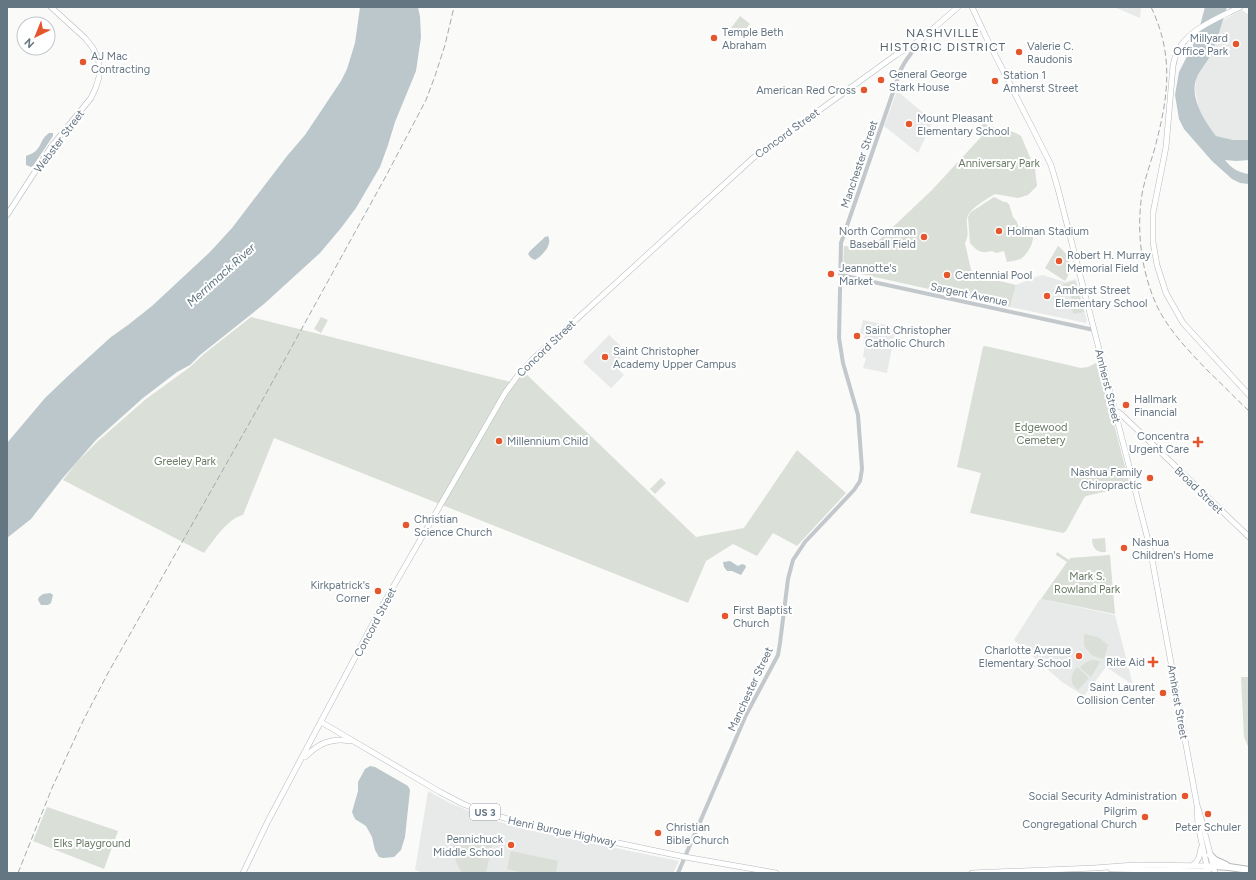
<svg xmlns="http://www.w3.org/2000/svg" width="1256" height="880" font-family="Figtree,sans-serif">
  <rect width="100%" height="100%" fill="#fafaf8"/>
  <!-- built -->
  <g fill="#e8e9e9">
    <path d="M1114,7H1141L1140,18Z"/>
    <path d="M1242,10L1249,15V140H1233L1216,136L1206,123L1199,109L1195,90L1196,78L1210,57L1223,20Z"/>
    <path d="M897,91L933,121L918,153L884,126Z"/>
    <path d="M1043,275L1065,282L1076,279L1087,321L1086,323L1010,307L1016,285L1038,276Z"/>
    <path d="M863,320L896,327L887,373L863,368L866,358L863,357L865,345L863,344L865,335L860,333Z"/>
    <path d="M609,335L627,352L614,365L624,375L611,388L583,362Z"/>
    <path d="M1040,599L1115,615L1133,685L1106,667L1084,696L1062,682L1014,640Z"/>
    <path d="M428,791L450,803L486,818L528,830L679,861L673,873H424L415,870Z"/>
  </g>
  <!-- green -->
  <g fill="#dadfd7">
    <path d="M740,16L750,24L740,36L731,28Z"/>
    <path d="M984,123C995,131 1010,128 1021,136L1035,169L1037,186L1028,195L1018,198L995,194C987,199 968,209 967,219C966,229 970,233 965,243L971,270L983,277L1016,285L1010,307L843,270L844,246L881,249L876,243L932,190L981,137L979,128Z"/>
    <path d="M994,197L1004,202H1007L1008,204H1009L1013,217L1017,222L1019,228L1027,226L1029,236L1033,235C1034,243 1027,256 1020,259C1016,261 1011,261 1007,262L1004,251L996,253L992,251C981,254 977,251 970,243L968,217L971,212Z"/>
    <path d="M1058,246C1070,255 1074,268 1065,281L1045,268Z"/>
    <path d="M1075,281L1084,312L1074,314L1071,308L1075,305V299L1072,300L1070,292L1065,293L1063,284Z"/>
    <path d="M251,317L515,383L524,372L696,537L744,528L797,450L846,493L797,546L773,533L757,556L733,544L706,561L688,603L274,438L243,515C228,518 213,541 204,553L63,480L77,462L98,441L146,399L190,367L204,354Z"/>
    <path d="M321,317L328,320L321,333L314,329Z"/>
    <path d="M985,346L1081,368L1088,367L1098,362L1130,486L1086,496L1084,498L1066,531L1063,533L970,513L981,473L957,467L983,347Z"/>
    <path d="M661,478L666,483L655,494L650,489Z"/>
    <path d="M1105,538L1106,552C1097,553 1092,548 1092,539Z"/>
    <path d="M1057,552L1069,560L1070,558L1110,555L1115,614L1041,599L1067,562L1056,555Z"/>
    <path d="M1084,634L1098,637L1108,645L1104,659L1093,656L1084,646Z"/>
    <path d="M1095,660L1100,662L1091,677L1080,668C1084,663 1088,660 1095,660Z"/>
    <path d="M1077,667L1089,678L1078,690C1069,683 1070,675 1077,667Z"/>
    <path d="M1241,677H1249V749L1244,737Z"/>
    <path d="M47,807L118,831L104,869L33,841Z"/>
    <path d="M454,837L492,845L486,873H462C454,861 453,851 454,837Z"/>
    <path d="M511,851L558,861L556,873H524L507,869Z"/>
  </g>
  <!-- water -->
  <g fill="#bbc7cb">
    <path d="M360,7H418L420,17L421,37L416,71L395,122L388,145L380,167L356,208L341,228L320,253L264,304L200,355L190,365L177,372L143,398L96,440L62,479L31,519L7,538V443L45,398L68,376L111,337L128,325L152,306L210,252L232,228L287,156L305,135L341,81L347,69L355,43Z"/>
    <path d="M1205,7H1227C1222,23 1217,41 1210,56C1206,64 1200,70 1197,77C1188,96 1205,122 1216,136L1233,140H1249V160L1236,161L1225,160C1231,168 1239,173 1249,174V184L1240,183L1232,179L1212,161L1184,129L1179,119L1175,95L1179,72L1197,37Z"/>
    <path d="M49,133H53V136L33,166L31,167L26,165V156C44,150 37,142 49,133Z"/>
    <path d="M548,236C553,245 542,256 535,260L531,258L528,254L530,251L545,237Z"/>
    <path d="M730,561L738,566L742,564L745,565L746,567L741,575L732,571H727L724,567L723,562Z"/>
    <path d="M50,593L53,595L51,603L48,605H41L38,600L39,597L43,594Z"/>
    <path d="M370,766L375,767L408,786L410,790L405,837L401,850L394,857L383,858L379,857L375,850L372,837L366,826L355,819L352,812L358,791V782L365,769Z"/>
  </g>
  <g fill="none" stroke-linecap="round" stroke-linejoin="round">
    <defs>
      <g id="major">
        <path d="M972,7L987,39L1045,153L1051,165L1058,189L1150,548L1197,805L1201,818L1215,873"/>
        <path d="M1240,7C1213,21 1178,32 1173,66L1166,147L1153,213V242L1157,265L1166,293L1183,323L1249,395"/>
        <path d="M7,215L51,147L91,98L96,87L99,77V62L93,48L85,38L51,7"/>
        <path d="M1115,412H1118L1122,415L1249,537"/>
        <path d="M321,722L440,792L463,804L487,813L518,822L685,857L776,873"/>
        <path d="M305,757C318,744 331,737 350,741"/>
        <path d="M1197,808L1198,825L1207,867"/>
        <path d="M1193,865C1199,861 1200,855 1201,848"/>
        <path d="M1111,869L1202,871L1209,870L1213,866"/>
        <path d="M243,873L268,821L385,601L505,393L519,374L533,359L753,158L896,55L919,41L958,7"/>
        <path d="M972,873L1094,868L1135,865L1213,866"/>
      </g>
      <g id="highway">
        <path d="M1210,855L1215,860L1226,865"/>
        <path d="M1213,866L1229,867L1249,870"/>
      </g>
    </defs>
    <!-- major casing -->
    <use href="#major" stroke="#b5babe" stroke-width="6"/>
    <!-- highway casing -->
    <use href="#highway" stroke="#b4b9bd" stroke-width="8"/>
    <!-- minor -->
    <g stroke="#c3c8cc" stroke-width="4">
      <path d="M841,275L1094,330"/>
      <path d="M678,873L746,715L778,655L780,643L788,579L793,560L805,542L854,490L860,481L862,469L858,415L843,363L839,338L841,243L900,72C904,60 914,52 919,41"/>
    </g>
    <!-- major -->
    <use href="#major" stroke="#fff" stroke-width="5"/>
    <!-- highway -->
    <use href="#highway" stroke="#fff" stroke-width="6"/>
    <!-- rail -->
    <g stroke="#a2aab0" stroke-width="1" stroke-dasharray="6 3" stroke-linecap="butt">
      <path d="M1151,7C1175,57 1168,99 1154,151C1149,168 1143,184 1141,201C1137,236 1142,272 1156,304C1168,330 1189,351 1208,371C1222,384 1235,398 1249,411"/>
      <path d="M18,873L52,788L83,721L108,673L263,399L386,176L426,100L435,76L445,45L454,7"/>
    </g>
  </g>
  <!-- markers -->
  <g fill="#e4572e" stroke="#fff" stroke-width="1.5">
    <circle cx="714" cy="38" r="4"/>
    <circle cx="1236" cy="44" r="4"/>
    <circle cx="1019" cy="52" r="4"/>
    <circle cx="83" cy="62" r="4"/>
    <circle cx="881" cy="80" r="4"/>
    <circle cx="995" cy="81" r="4"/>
    <circle cx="864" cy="90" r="4"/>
    <circle cx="909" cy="124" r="4"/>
    <circle cx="999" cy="231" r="4"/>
    <circle cx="924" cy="237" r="4"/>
    <circle cx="1059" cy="261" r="4"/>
    <circle cx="831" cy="274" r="4"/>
    <circle cx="947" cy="275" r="4"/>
    <circle cx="1047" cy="296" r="4"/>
    <circle cx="857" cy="336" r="4"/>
    <circle cx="605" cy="357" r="4"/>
    <circle cx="1126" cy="405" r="4"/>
    <circle cx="499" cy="441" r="4"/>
    <path d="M1196 436h4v4h4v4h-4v4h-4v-4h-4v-4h4z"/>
    <circle cx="1150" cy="478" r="4"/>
    <circle cx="406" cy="525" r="4"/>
    <circle cx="1124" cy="548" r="4"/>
    <circle cx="378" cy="591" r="4"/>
    <circle cx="725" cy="616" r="4"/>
    <circle cx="1079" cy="656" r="4"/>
    <path d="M1151 656h4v4h4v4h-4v4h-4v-4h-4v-4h4z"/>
    <circle cx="1163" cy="693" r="4"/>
    <circle cx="1185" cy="796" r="4"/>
    <circle cx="1208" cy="814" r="4"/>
    <circle cx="1145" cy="817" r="4"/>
    <circle cx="658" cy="833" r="4"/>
    <circle cx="511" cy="845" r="4"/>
  </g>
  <g text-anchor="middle" stroke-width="4" stroke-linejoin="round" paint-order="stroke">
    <!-- shield labels -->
    <rect fill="#fff" stroke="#939fa8" stroke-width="1" x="470" y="804" width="30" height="16" rx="3"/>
    <g font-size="10" font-weight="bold" fill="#657683">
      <text x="485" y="816">US 3</text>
    </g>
    <!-- poi labels -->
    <g font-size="11" fill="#657683" stroke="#fff" text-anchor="start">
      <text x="722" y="36">Temple Beth<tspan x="722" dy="13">Abraham</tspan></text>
      <text x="1228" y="42" text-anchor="end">Millyard<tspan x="1228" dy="13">Office Park</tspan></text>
      <text x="1027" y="50">Valerie C.<tspan x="1027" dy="13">Raudonis</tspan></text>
      <text x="91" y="60">AJ Mac<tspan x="91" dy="13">Contracting</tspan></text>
      <text x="889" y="78">General George<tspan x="889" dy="13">Stark House</tspan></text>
      <text x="1003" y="79">Station 1<tspan x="1003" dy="13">Amherst Street</tspan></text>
      <text x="856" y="94" text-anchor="end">American Red Cross</text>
      <text x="917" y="122">Mount Pleasant<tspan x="917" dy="13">Elementary School</tspan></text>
      <text x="916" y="235" text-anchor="end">North Common<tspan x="916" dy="13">Baseball Field</tspan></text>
      <text x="1007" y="235">Holman Stadium</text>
      <text x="1067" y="259">Robert H. Murray<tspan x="1067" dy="13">Memorial Field</tspan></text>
      <text x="839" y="272">Jeannotte's<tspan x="839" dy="13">Market</tspan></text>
      <text x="955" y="279">Centennial Pool</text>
      <text x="1055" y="294">Amherst Street<tspan x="1055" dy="13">Elementary School</tspan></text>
      <text x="865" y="334">Saint Christopher<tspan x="865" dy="13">Catholic Church</tspan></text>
      <text x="613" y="355">Saint Christopher<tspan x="613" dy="13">Academy Upper Campus</tspan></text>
      <text x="1134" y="403">Hallmark<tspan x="1134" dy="13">Financial</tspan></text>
      <text x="1189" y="440" text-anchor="end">Concentra<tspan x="1189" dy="13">Urgent Care</tspan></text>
      <text x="507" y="445">Millennium Child</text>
      <text x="1142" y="476" text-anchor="end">Nashua Family<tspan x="1142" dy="13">Chiropractic</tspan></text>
      <text x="414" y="523">Christian<tspan x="414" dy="13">Science Church</tspan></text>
      <text x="1132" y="546">Nashua<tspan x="1132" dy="13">Children's Home</tspan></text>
      <text x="370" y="589" text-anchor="end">Kirkpatrick's<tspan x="370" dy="13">Corner</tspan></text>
      <text x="733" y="614">First Baptist<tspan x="733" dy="13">Church</tspan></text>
      <text x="1071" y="654" text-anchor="end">Charlotte Avenue<tspan x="1071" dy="13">Elementary School</tspan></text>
      <text x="1145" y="666" text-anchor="end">Rite Aid</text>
      <text x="1155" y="691" text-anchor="end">Saint Laurent<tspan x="1155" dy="13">Collision Center</tspan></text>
      <text x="1177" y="800" text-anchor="end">Social Security Administration</text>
      <text x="1137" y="815" text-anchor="end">Pilgrim<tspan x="1137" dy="13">Congregational Church</tspan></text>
      <text x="666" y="831">Christian<tspan x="666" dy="13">Bible Church</tspan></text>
      <text x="1208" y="831" text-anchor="middle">Peter Schuler</text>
      <text x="503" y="843" text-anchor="end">Pennichuck<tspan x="503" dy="13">Middle School</tspan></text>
    </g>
    <!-- street labels -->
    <g font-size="11" fill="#657683" stroke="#fff">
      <text transform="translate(787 133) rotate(-36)" y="4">Concord Street</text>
      <text transform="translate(59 141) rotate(-53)" y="4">Webster Street</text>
      <text transform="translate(859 164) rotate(-71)" y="4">Manchester Street</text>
      <text transform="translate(969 294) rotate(12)" y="4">Sargent Avenue</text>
      <text transform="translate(546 348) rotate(-44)" y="4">Concord Street</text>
      <text transform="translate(1108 386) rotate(76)" y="4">Amherst Street</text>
      <text transform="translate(1199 490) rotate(44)" y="4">Broad Street</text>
      <text transform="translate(375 622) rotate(-62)" y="4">Concord Street</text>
      <text transform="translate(750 689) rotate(-65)" y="4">Manchester Street</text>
      <text transform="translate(1178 702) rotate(80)" y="4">Amherst Street</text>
      <text transform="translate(562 831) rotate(12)" y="4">Henri Burque Highway</text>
    </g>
    <!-- park labels -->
    <g font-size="11" fill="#687a64" stroke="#fff">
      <text x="999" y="167">Anniversary Park</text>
      <text x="1041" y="431">Edgewood<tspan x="1041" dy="13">Cemetery</tspan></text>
      <text x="185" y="465">Greeley Park</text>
      <text x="1087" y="580">Mark S.<tspan x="1087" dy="13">Rowland Park</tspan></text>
      <text x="92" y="847">Elks Playground</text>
    </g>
    <!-- neighbourhood labels -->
    <g font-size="12" letter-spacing="1" fill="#57646e" stroke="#fff">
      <text x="943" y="37">NASHVILLE<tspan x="943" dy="14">HISTORIC DISTRICT</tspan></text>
    </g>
    <!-- water labels -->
    <g font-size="12" font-style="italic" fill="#60757c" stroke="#fff">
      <text transform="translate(221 275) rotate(-42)" y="4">Merrimack River</text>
    </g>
  </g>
  <!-- border -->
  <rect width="1256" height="880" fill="none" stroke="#657683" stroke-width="16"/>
  <!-- north arrow -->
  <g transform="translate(36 36) rotate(223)"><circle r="19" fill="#ffffff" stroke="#c1c8cd"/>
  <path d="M0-3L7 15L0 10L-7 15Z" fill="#e4572e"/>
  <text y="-6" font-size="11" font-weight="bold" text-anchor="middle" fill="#657683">N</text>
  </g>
</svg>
